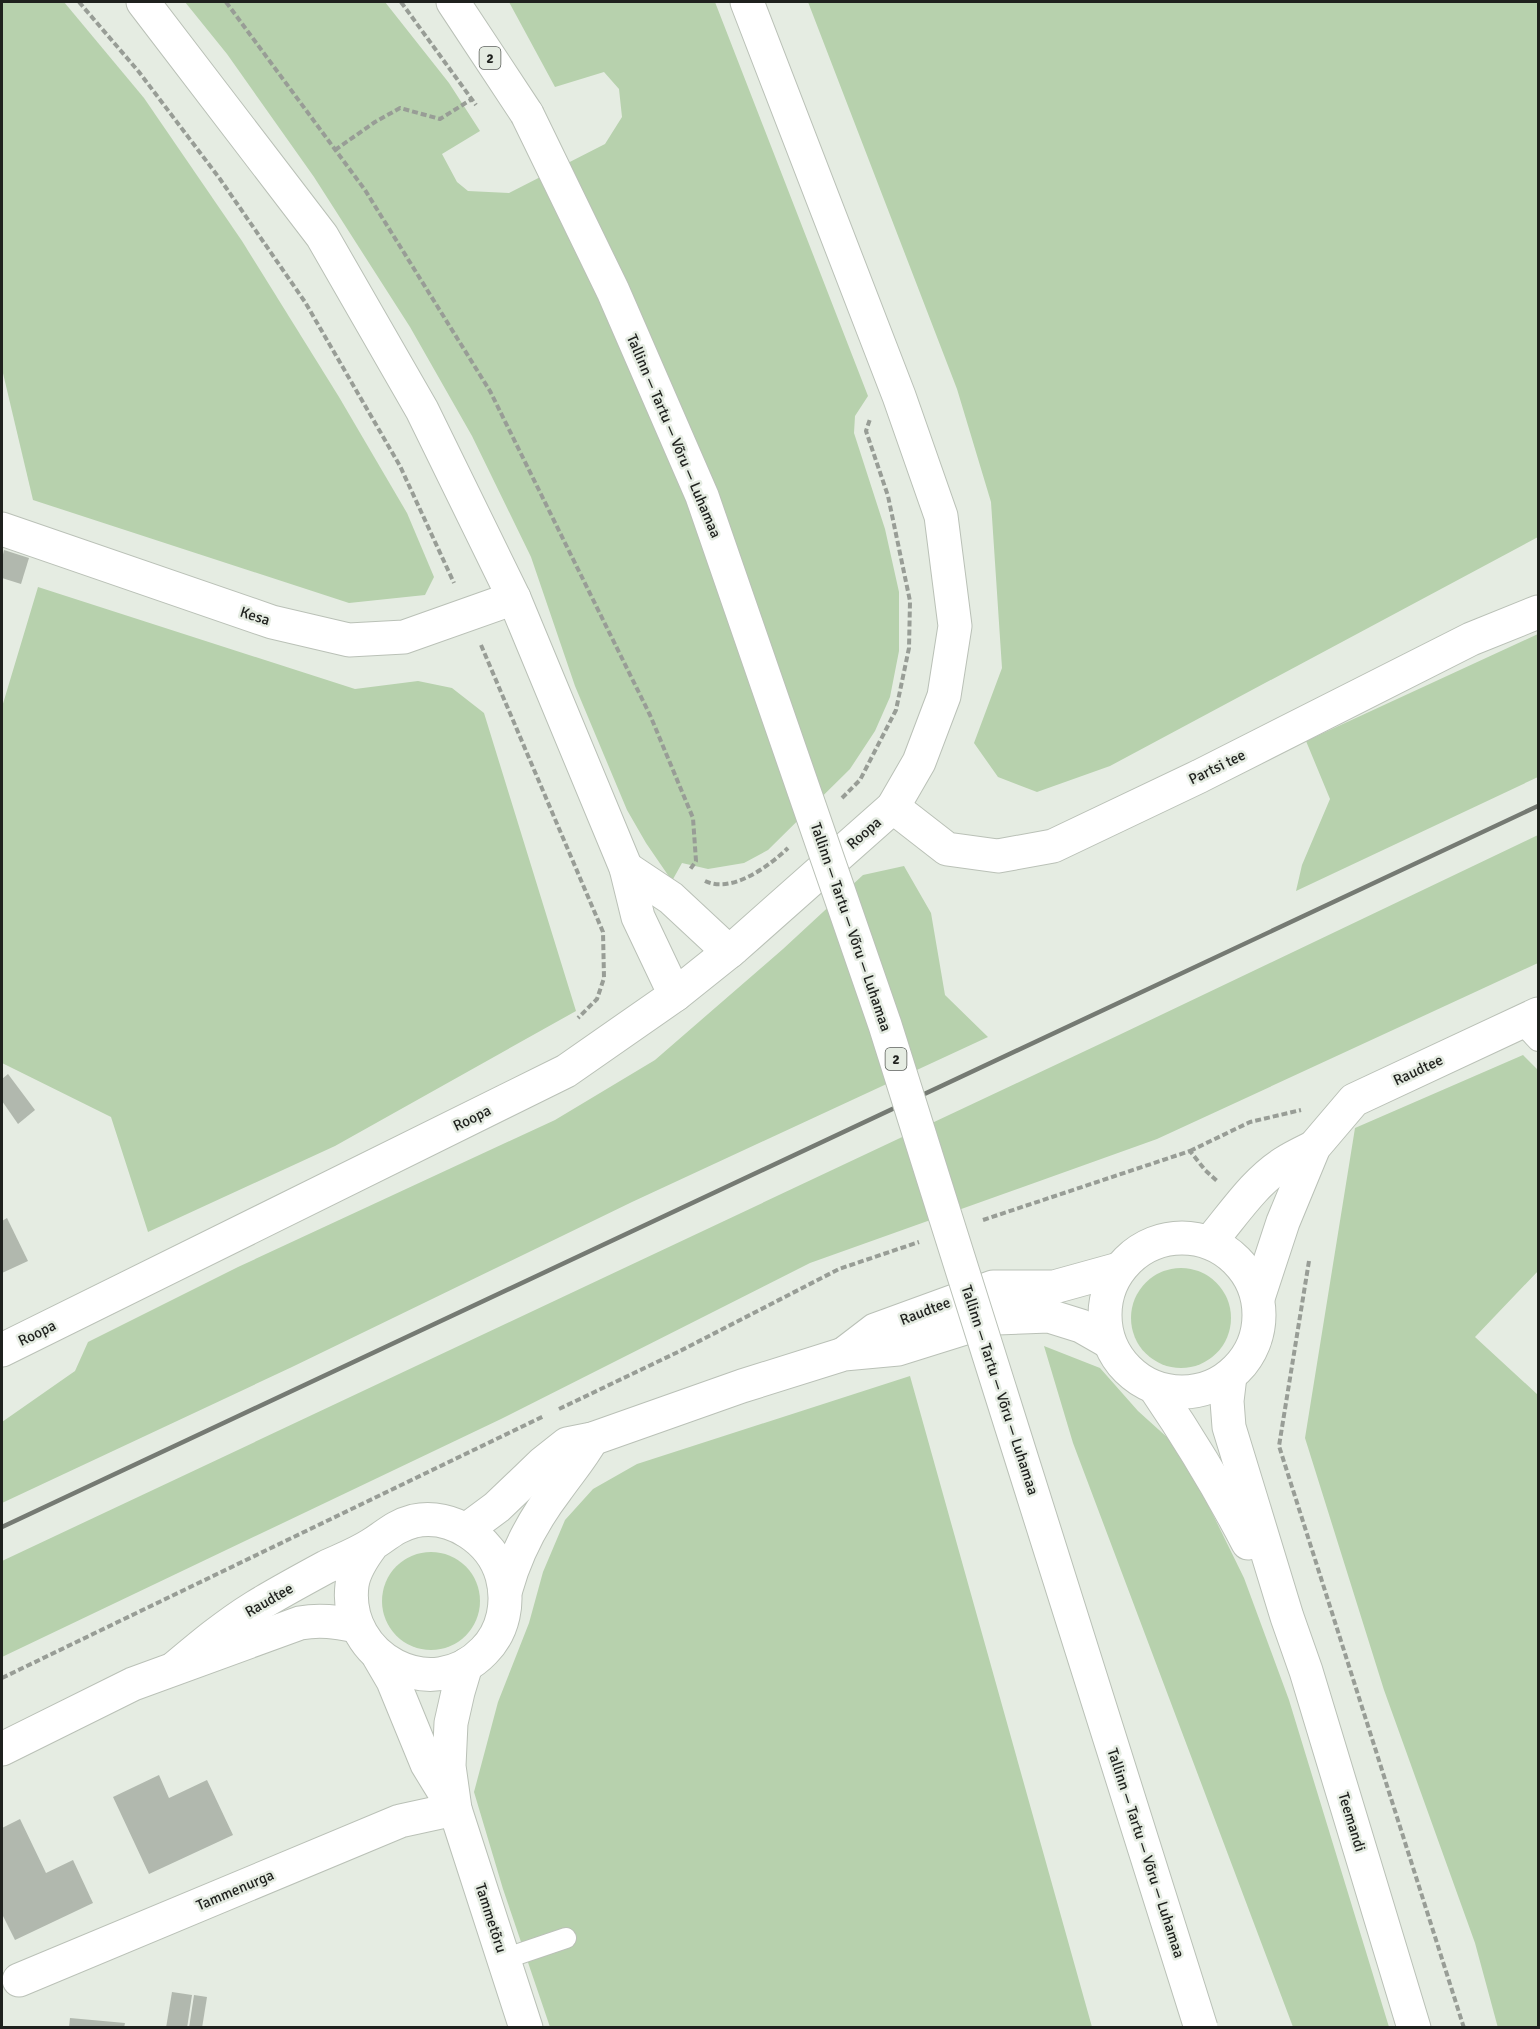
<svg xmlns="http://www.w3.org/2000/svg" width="1540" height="2029" font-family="Signika,sans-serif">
  <rect width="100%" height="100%" fill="#e5ece2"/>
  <!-- green -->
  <g fill="#b7d1ad">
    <path d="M2,2H64L144,98L242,241L339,397L407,513L434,577L425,595L349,603L33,500L2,369Z"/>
    <path d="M185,2H385L449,83L480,131L442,154L457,182L468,191L509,193L605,144L622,117L619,89L604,72L555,87L509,2H715L868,396L855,416L854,433L885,529L899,592V651L890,697L875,731L850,769L768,850L744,863L708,869L682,863L672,881L646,843L627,810L575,686L531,557L472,436L410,327L314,177L227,54Z"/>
    <path d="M808,2H1538V537L1110,766L1037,792L998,777L974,743L1002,668L991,502L957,389Z"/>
    <path d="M38,587L355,689L418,681L452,688L484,713L576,1011L335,1146L148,1232L111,1117L2,1063V707Z"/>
    <path d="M1538,634V777L1296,891L1302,865L1330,799L1306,741Z"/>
    <path d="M1538,835V963L1157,1139L810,1263L501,1419L2,1657V1561L1119,1035Z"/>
    <path d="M904,866L931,913L945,995L988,1037L632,1202L292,1367L2,1503V1422L75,1371L88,1342L238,1267L555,1120L655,1060L783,949L863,875Z"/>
    <path d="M1523,1055L1538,1070V1271L1475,1337L1538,1395V2027L1498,2028L1475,1943L1384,1690L1305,1438L1355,1128Z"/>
    <circle cx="1181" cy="1318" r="50"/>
    <path d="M1044,1346L1100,1368L1138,1411L1169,1439L1195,1478L1244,1578L1289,1700L1389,2027H1293L1073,1443Z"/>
    <path d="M910,1376L1092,2027H550L503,1889L474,1792L498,1702L529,1623L543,1572L565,1520L593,1489L637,1464Z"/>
    <circle cx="431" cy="1601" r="49"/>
  </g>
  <!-- building -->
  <g fill="#b1b8ae">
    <path d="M4,550L29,558L21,584L2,578V559Z"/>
    <path d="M8,1074L35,1110L18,1124L2,1101V1079Z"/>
    <path d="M7,1218L28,1261L2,1273V1221Z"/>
    <path d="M159,1775L169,1798L207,1780L233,1835L149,1874L113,1797Z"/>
    <path d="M20,1819L46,1873L73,1860L93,1903L15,1940L2,1914V1828Z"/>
    <path d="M172,1992L192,1995L187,2028H166Z"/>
    <path d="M194,1995L207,1997L202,2028H189Z"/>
    <path d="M70,2018L125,2023L124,2028H69Z"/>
  </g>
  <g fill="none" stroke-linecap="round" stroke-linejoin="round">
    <defs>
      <g id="service">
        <path d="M1520,1022L1538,1041"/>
        <path d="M504,1959L566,1938"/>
      </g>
      <g id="minor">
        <path d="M2,529L272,622L349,640L404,637L514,598"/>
        <path d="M893,807L947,849L998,856L1053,846L1200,776L1471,639L1538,612"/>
        <circle cx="1182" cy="1315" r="77"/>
        <path d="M1210,1242C1233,1215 1254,1182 1284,1163C1293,1157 1304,1152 1314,1147"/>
        <path d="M1258,1298L1283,1222L1314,1147L1354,1100L1538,1014"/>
        <path d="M845,1353L875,1330L993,1287H1054L1119,1269"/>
        <path d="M1230,1376L1227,1401L1229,1427L1287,1617L1306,1671L1414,2028"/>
        <path d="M1155,1388C1189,1438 1220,1489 1248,1543"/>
        <path d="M466,1530L497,1507L543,1463L567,1444L592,1439L742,1386L844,1354L898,1349L997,1318L1049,1316L1081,1326L1109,1342"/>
        <path d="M506,1589C516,1553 534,1519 557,1489C569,1472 582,1457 592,1439"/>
        <path d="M379,1657L393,1681L427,1764L449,1800"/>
        <path d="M466,1665L458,1692L451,1723L449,1766L455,1809L526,2028"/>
        <path d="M176,1667C201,1646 226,1625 255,1607C278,1593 302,1580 326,1567C341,1560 357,1554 371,1545C387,1535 395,1526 414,1521C452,1513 492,1540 502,1576C509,1602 504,1631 484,1651C432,1705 343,1658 352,1585C354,1570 363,1557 372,1545"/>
        <path d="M2,1749L133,1684L300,1623C321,1619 336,1622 357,1626"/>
        <path d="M19,1980L400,1821L455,1809"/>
      </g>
      <g id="tertiary">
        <path d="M143,2L322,236L422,410L514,598L626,868L638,917L675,995"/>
        <path d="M626,868L671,898L729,952"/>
        <path d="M2,1350L566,1071L675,995L735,947L893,807L919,762L944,696L955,626L941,516L899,396L747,2"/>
      </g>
      <path id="trunk" d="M453,2L527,114"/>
    </defs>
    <!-- service casing -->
    <use href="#service" stroke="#bac1b7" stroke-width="22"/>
    <!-- minor casing -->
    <use href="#minor" stroke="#bac1b7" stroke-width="35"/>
    <!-- tertiary casing -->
    <use href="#tertiary" stroke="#bac1b7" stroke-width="35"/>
    <!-- trunk casing -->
    <use href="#trunk" stroke="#bac1b7" stroke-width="35"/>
    <!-- path -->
    <g stroke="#989d96" stroke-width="4" stroke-dasharray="6 3" stroke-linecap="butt">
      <path d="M79,2L139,72L220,179L305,302L400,466L454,583"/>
      <path d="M226,2L365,190L490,391L650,715L693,818L696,861L689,871"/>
      <path d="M401,2L476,105"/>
      <path d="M335,150L375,122L400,108L440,119L472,99"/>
      <path d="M481,645L603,932L604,978L597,999L578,1018"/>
      <path d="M842,798L860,780L896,710L909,648L910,601L888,496L866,431L870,419"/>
      <path d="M705,881C732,894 769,866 788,848"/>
      <path d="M1190,1151L1250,1122L1301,1110"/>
      <path d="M983,1220L1190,1151L1205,1170L1217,1181"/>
      <path d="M1309,1261L1279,1446L1464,2028"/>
      <path d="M559,1409L680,1351L839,1269L919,1242"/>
      <path d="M2,1678L544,1416"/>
    </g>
    <!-- service -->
    <use href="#service" stroke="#fff" stroke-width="20"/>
    <!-- minor -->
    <use href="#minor" stroke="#fff" stroke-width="33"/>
    <!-- tertiary -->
    <use href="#tertiary" stroke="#fff" stroke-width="33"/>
    <!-- trunk -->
    <use href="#trunk" stroke="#fff" stroke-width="33"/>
    <!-- rail -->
    <path stroke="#757a73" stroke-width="4.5" d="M2,1527L1538,806"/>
    <defs>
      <path id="trunk-bridge" d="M527,114L613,291L702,496L885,1025L1201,2028"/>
    </defs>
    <!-- trunk-bridge casing -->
    <use href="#trunk-bridge" stroke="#bac1b7" stroke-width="35" stroke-linecap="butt"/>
    <!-- trunk-bridge -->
    <use href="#trunk-bridge" stroke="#fff" stroke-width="33"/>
  </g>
  <g text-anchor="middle" stroke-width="5" stroke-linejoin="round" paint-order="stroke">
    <!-- shield labels -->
    <g fill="#e5ece2" stroke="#5a5e59" stroke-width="1.5">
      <rect x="479.5" y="47" width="21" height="22" rx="4.5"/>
      <rect x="885.5" y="1048" width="21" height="22" rx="4.5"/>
    </g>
    <g font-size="14" font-weight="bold" fill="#1f211e">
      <text x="490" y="63">2</text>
      <text x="896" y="1064">2</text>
    </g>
    <!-- street labels -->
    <g font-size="15" fill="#1f211e" stroke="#e5ece2">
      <text transform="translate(674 436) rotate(67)" y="5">Tallinn — Tartu — Võru — Luhamaa</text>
      <text transform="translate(255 616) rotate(18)" y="5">Kesa</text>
      <text transform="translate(1217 767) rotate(-26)" y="5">Partsi tee</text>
      <text transform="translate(864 833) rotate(-41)" y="5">Roopa</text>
      <text transform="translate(851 927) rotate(71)" y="5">Tallinn — Tartu — Võru — Luhamaa</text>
      <text transform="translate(1418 1070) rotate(-25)" y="5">Raudtee</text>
      <text transform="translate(472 1118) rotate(-26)" y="5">Roopa</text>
      <text transform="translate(925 1311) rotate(-21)" y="5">Raudtee</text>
      <text transform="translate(37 1333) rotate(-26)" y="5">Roopa</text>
      <text transform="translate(1000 1390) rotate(72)" y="5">Tallinn — Tartu — Võru — Luhamaa</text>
      <text transform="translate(269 1600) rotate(-30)" y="5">Raudtee</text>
      <text transform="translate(1352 1822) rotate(73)" y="5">Teemandi</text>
      <text transform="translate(1146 1853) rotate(72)" y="5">Tallinn — Tartu — Võru — Luhamaa</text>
      <text transform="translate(235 1890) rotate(-23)" y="5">Tammenurga</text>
      <text transform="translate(491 1918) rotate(72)" y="5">Tammetõru</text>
    </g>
  </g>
  <!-- border -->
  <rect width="1540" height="2029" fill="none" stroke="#1f211e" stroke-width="6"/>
</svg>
